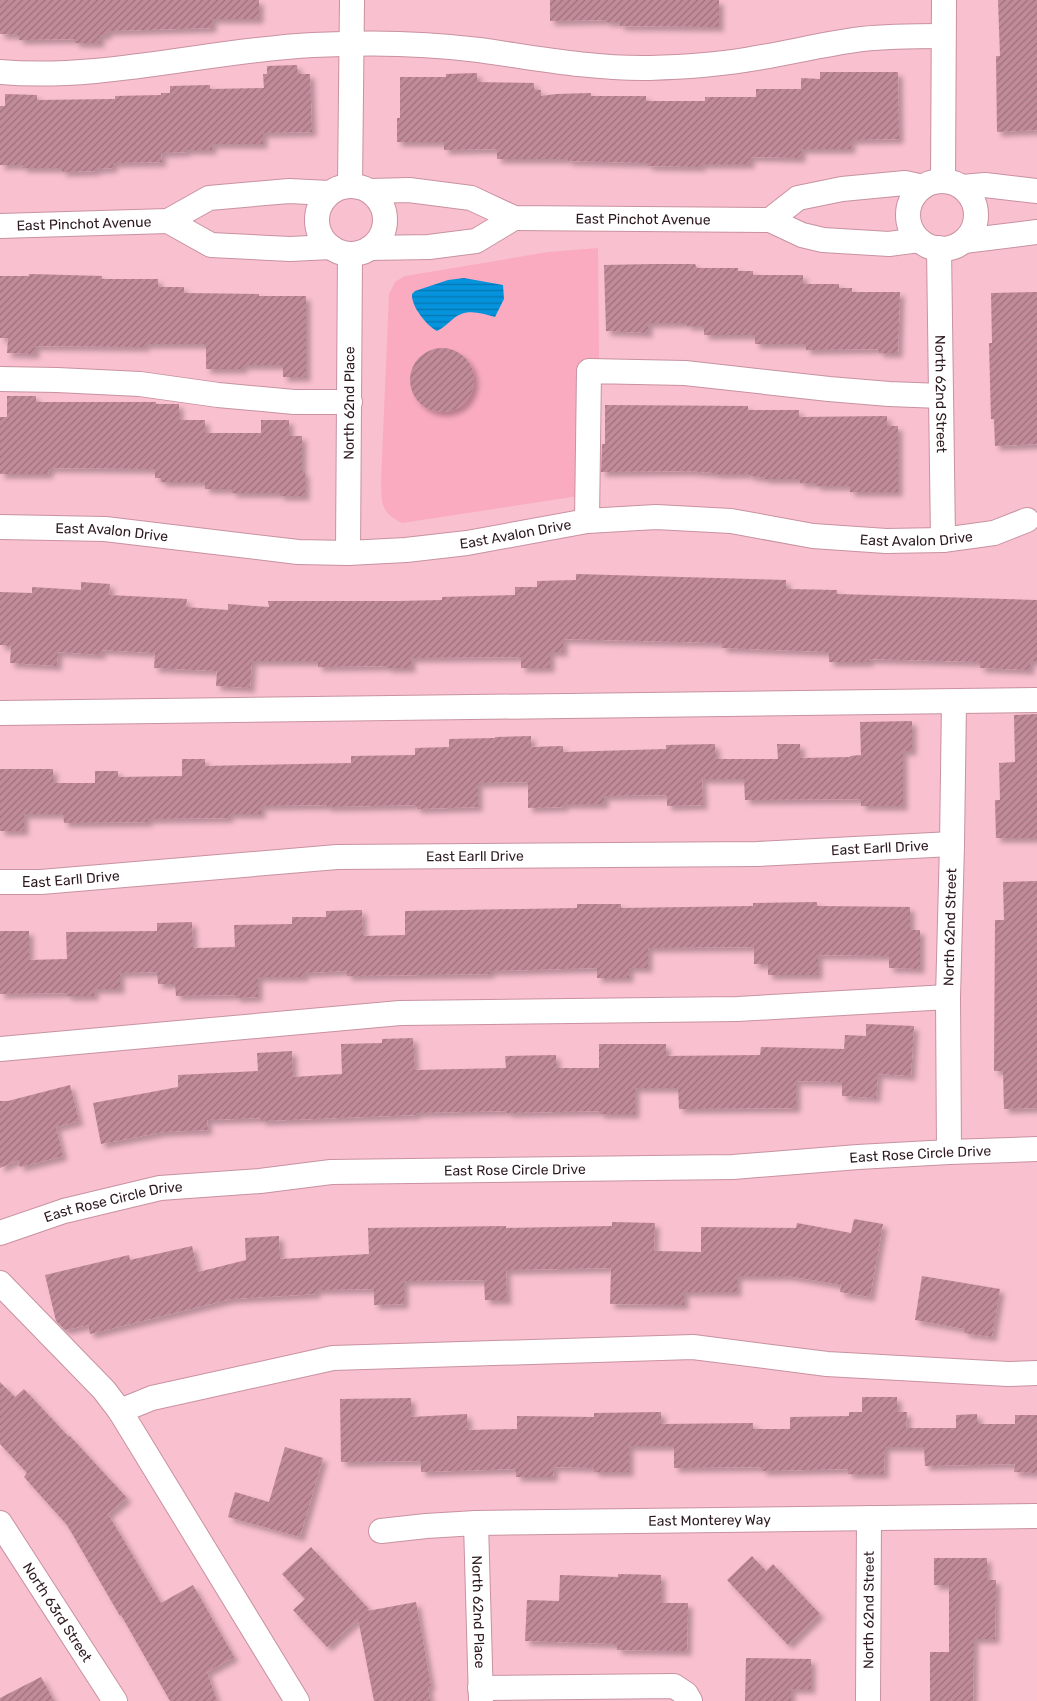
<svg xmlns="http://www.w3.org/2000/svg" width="1037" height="1701" font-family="Rubik,sans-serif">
  <defs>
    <pattern id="water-rules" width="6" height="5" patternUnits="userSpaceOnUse" patternTransform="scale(1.25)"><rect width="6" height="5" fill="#0493dc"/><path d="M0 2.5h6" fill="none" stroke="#0677b2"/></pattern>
    <pattern id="building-hatch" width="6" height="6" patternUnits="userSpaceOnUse" patternTransform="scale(1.25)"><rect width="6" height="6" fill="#c18b99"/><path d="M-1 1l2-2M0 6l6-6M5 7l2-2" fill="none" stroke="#9d717c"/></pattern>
    <filter id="shadow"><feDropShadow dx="4.5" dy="4.5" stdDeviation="2.5" flood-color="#0004"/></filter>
  </defs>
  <rect width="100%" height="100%" fill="#f9c0cf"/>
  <!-- green -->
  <path fill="#faabc0" d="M598,248L599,362H579V496L402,523C380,512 382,504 381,481L389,294L395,282L405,276L548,252Z"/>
  <!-- water -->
  <path fill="url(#water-rules)" d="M464,278L503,285L504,299L495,317C480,313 466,308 453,319C448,323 443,328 437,331C426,325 411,306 412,294L415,291L448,280Z"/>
  <!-- building -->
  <g fill="url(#building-hatch)" filter="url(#shadow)">
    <path d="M0,0H259V19H212V28L107,31V35H100V43H75V39L19,40V35L0,34Z"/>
    <path d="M550,0H719V27L620,26V22H606V20L550,21Z"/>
    <path d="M998,0H1037V130L997,132L996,56H1000Z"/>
    <path d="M297,65L298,74H310L312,132L263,133V144H212V150H186V152L161,153L162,162L113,163V168L96,169V171L62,172V168H22L23,165H0V106H5V94L37,95V100L115,99V96L161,95V93H170V86L210,85V89L264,88L263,74H267V66Z"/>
    <path d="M820,72H898L899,139L851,140V149H801V158L750,157V164H701V167L648,166V163L568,161V159H497V149L444,150V142H397V118H400V77H446V74L477,73V82L534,83V90H541V96L556,94L591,93V96H646V101H705V97H756V89H801V78L820,79Z"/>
    <path d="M653,264H695L697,268H738V271H753V275H803V284H839V288H852V292H900L898,353H879V349L806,350V344H755V335H704V326H687V323H648V333L606,331L604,265Z"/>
    <path d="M29,274L102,276V279H158V287H184V293L259,294V296H306V377H283V365H243V369H206V344H145V347L35,346V354L7,353L8,338H0V276H29Z"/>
    <path d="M1037,292V444L995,446L994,419H991L989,343H992L991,293Z"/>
    <circle cx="442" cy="380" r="32"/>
    <path d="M7,396H36V402H156V404H179V420H205V433H261V420H289V436H302V472H305V496H280V493H232V489H205V482H161V478H155V469L50,468L48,474H0V417H7Z"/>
    <path d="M605,405L748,406V410H799V417L887,416V426H898V492H850V486H816V483H800V479H765V478L750,476V474H715V473L687,471L601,472L602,444H605Z"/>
    <path d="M576,574L786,580V589L837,590V594L1037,600V661H1030V670L980,668V662L869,659V662H829V652L722,648V643L563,639V652H550V668H521V657L411,658V668H387V666L318,667V661H252L250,688L216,686L217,671L154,668L155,653L101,650V655L58,652L57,666L10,663L11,646L0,645V592L32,593V587L81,590V582L110,584L109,595L187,599L186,607L228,610V604L269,607L268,601H398L442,600V597L515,595V587H537V581L576,580Z"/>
    <path d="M1037,714V838H996L995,800H1000L999,763L1015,762L1014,715Z"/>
    <path d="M912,721V751H903V806H861V799L745,800L744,779H702L703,805L667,806V795L604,796V804H564V807L528,808V782L478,783V807L417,809L416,805L327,807V805L261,806V814H229V818L148,819V822L64,823L63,814H24V831H0V769H53V783H95V771H118V777L182,776V759H205V766L351,763V756L415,755V748L449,747V739L495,738V737L531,736V747L563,746V752L666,749V745L715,744L716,759H778L777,744H800L801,758L850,757V756L861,755L860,722Z"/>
    <path d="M1037,881V1108L1004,1109L1003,1071H994L995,920H1004L1003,882Z"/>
    <path d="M817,902V906L910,907V930H920V969L889,968V956L818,955V975H768V964H754V947L648,948V968H629V978H597V968L490,971V974L347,976V971L304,973V977H258V997L236,998V995L176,996L175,984H158L157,972L120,973V989H94V996H67V993L0,994V931H29V960L67,959L66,932L157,931V923L192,922L193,948L235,947L234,925L292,924V917H326V911L362,910L363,936L405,935V911L577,908V904H621V908L753,906V903Z"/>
    <path d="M866,1024L914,1026L911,1076L878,1074L876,1098L842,1096V1082L796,1081V1108L679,1109L678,1088H635V1114H600V1111L507,1113V1111L416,1113V1115L261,1121V1118L207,1120L208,1130L163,1132L101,1144L93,1103L178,1087V1075L258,1071L257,1053L292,1051L293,1077L342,1074L341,1044L382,1043V1039L413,1038L415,1070L506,1068L505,1056L556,1055V1068H599V1044H666V1056L760,1055L761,1047L844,1049L845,1035L866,1036Z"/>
    <path d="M70,1085L79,1121L56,1127L63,1156L20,1167L18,1160L0,1168V1101H8Z"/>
    <path d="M854,1219L883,1224L870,1297L840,1292L841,1285L788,1276H737V1292H684V1305L610,1304L611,1268L506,1270L507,1300H485L484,1280L404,1281V1304L374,1305V1289L316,1290V1294L231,1299L90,1334L88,1325L65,1330L56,1321L45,1275L129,1255L130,1260L192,1246L198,1272L246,1260L245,1238L279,1236L280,1259L369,1254L368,1228L506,1226V1228L612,1226V1222L655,1223L654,1251L701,1252V1227L796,1228L797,1223L851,1233Z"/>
    <path d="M922,1276L1000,1289L992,1337L964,1333L965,1329L915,1320Z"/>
    <path d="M0,1382L15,1397L24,1389L69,1437L70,1436L127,1498L108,1514L161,1603L193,1585L234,1657L207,1672L217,1701H170L121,1615L120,1616L67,1525L24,1477L27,1473L0,1444Z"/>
    <path d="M862,1397H897V1412H907L906,1428H956V1415L977,1414L978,1424H1015V1415H1037V1473L1014,1472L1015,1464L925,1466L924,1447H885L884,1474H848V1469L762,1471V1467L674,1468V1446H629V1472H594V1468L554,1467L553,1477H516V1469L421,1472V1461L341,1462L340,1399L411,1398V1417L467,1414L468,1430L517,1429V1416L594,1417V1413L661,1412V1424L753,1423V1429H790V1417L849,1416V1412H862Z"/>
    <path d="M285,1447L323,1458L300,1537L228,1517L235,1492L269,1502Z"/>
    <path d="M311,1547L369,1609L367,1611L416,1602L431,1686L428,1687L430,1701H374L358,1619L327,1647L293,1610L305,1599L282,1574Z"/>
    <path d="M752,1556L766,1571L773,1564L820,1614L788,1645L727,1580Z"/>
    <path d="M934,1558H987V1580H996L995,1639H974L973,1701H930V1652H949V1585H934Z"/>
    <path d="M618,1574L661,1575V1603H688L687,1651L617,1650V1644L525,1641L527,1600L559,1601L560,1575L618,1577Z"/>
    <path d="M746,1658L811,1659V1689H791V1701H745Z"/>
    <path d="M41,1677L54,1701H0V1698Z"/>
  </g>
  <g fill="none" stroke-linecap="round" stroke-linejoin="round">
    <defs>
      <g id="minor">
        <path d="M0,72C105,81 209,50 313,45C368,42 425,43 479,50C536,58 592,69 650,68C681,67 714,65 745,60C784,54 823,44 862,39C889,36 916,36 943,36"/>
        <path d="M943,181L944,0"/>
        <circle cx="942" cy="215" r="34"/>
        <path d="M350,185L352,0"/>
        <circle cx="351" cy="220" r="34"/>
        <path d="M962,187L985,185L1037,191"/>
        <path id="s1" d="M370,191L409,190L471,198L514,218L770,220L802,235L823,240L889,244L919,240"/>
        <path d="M770,220L798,198L842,189L905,183L923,187"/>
        <path d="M168,221L211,245L290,249L331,247"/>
        <path id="s2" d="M0,226L168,221L209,198L289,191L329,193"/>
        <path d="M964,241L1037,232"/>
        <path d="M370,248L429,247L476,241L514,218"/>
        <path id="s3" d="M939,248L943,540"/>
        <path d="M0,379L57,380L140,384L218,395L294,402H350"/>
        <path d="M587,521L589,371L685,373L829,389L889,394L941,396"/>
        <path id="s4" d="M0,527L105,529L298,552L348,553L406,550L467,543L587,521L656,517L731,521L813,536L886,541L943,540L994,533L1027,520"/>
        <path id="s5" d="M348,553L350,254"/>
        <path d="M0,713L1037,700"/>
        <path id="s6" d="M0,882H41L337,857L757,854L952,844"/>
        <path d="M0,1049L400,1013L738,1009L948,997"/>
        <path id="s7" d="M949,1152L948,997L952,844L954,702"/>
        <path id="s8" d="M0,1233L64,1211L160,1188L260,1181L331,1172L733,1167L858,1157L949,1152L1037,1149"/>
        <path d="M0,1283L104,1390L120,1411L297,1701"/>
        <path d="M120,1411L152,1398L333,1358L693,1347L827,1364L1008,1374L1037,1373"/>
        <path id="s9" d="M0,1523L115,1701"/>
        <path id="s10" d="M476,1523L481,1701"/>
        <path id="s11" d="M381,1531L426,1526L476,1523L1037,1516"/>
        <path d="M480,1688L674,1686L686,1694L690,1701"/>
        <path id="s12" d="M868,1701L869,1518"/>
      </g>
    </defs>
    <!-- minor casing -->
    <use href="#minor" stroke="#c892a0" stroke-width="26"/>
    <!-- minor -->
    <use href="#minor" stroke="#fff" stroke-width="24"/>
  </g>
  <g text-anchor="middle" stroke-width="5" stroke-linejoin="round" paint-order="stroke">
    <!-- street labels -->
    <g font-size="14" fill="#2e1a1f" stroke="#f8d5dd">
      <text dy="5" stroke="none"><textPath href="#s1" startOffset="278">East Pinchot Avenue</textPath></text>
      <text dy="5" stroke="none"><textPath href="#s2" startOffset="84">East Pinchot Avenue</textPath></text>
      <text dy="5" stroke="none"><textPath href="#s3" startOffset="146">North 62nd Street</textPath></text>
      <text dy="5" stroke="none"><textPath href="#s5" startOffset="150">North 62nd Place</textPath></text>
      <text dy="5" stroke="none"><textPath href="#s4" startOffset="112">East Avalon Drive</textPath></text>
      <text dy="5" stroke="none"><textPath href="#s4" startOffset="518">East Avalon Drive</textPath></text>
      <text dy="5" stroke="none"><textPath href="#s4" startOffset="922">East Avalon Drive</textPath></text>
      <text dy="5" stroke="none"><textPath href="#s6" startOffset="881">East Earll Drive</textPath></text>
      <text dy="5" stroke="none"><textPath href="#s6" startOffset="476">East Earll Drive</textPath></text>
      <text dy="5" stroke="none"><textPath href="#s6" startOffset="71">East Earll Drive</textPath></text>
      <text dy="5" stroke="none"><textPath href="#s7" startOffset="225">North 62nd Street</textPath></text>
      <text dy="5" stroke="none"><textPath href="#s8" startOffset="928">East Rose Circle Drive</textPath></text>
      <text dy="5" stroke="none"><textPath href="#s8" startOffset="522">East Rose Circle Drive</textPath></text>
      <text dy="5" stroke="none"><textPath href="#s8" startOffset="118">East Rose Circle Drive</textPath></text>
      <text dy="5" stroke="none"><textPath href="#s11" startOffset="329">East Monterey Way</textPath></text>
      <text dy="5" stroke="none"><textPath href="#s12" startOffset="91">North 62nd Street</textPath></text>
      <text dy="5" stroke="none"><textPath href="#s9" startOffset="106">North 63rd Street</textPath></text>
      <text dy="5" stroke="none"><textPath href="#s10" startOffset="89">North 62nd Place</textPath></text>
    </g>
  </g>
</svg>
